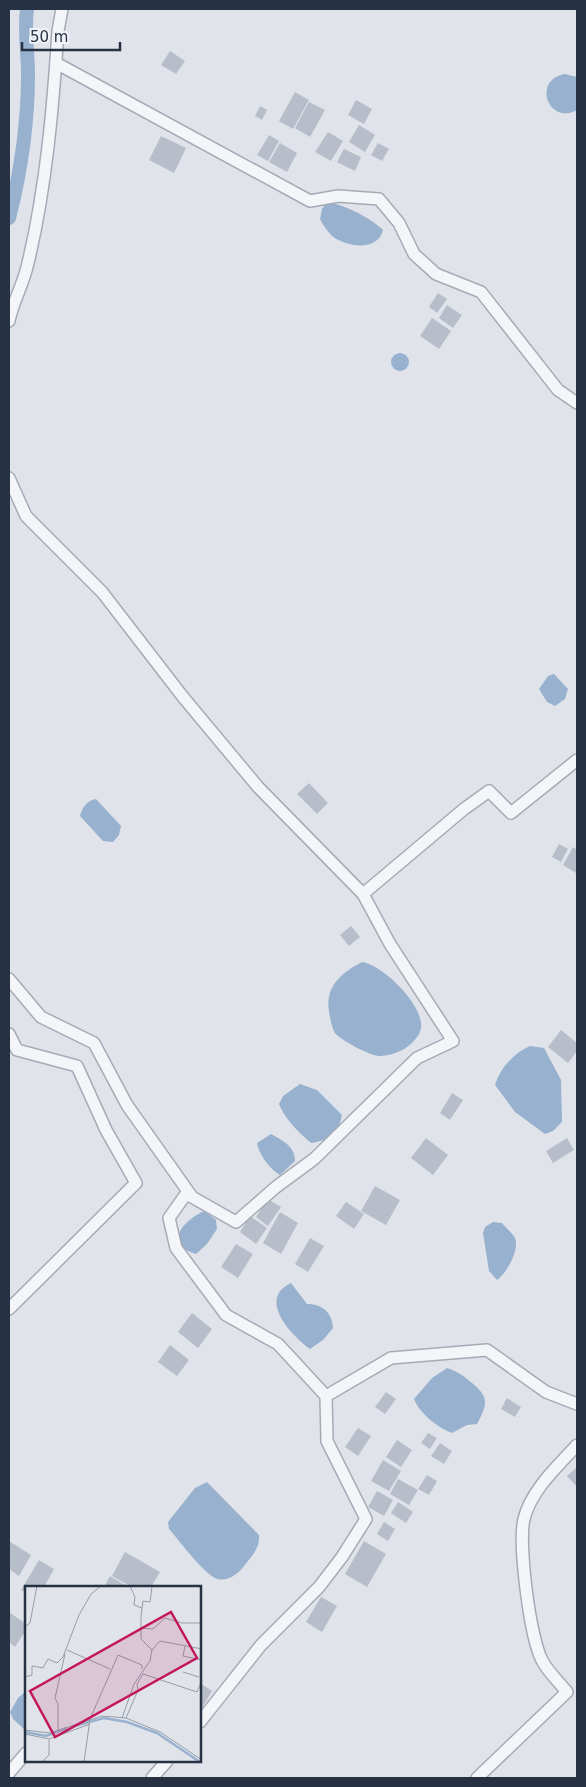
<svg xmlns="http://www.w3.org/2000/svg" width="586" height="1787" font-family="'DejaVu Sans',sans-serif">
  <rect width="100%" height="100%" fill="#e0e4ea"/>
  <!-- water -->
  <g fill="#97b1ce">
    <path d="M565,74L577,77V110C549,126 531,80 565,74Z"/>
    <path d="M327,202C345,205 369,217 383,230C378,252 346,247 332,236C327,231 323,225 320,219L322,209Z"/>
    <circle cx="400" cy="362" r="9"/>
    <path d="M554,674L568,689L565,699L555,706L547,702L539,689L548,676Z"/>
    <path d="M96,799L121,826L119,835L113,842L103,841L80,816C82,808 87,800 96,799Z"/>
    <path d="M362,962C384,965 429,1010 420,1032C413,1047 395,1056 379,1056C371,1056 340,1040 335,1033C332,1028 330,1018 329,1011C325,987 341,973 362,962Z"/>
    <path d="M530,1046L544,1048L561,1080L562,1122L553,1131L545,1134L515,1112L495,1085C500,1068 514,1053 530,1046Z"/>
    <path d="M300,1084L317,1090L342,1115C338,1134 329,1140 311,1143C298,1132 285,1119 279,1104L283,1096Z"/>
    <path d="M271,1134C283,1141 295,1146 295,1161L280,1175C270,1169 259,1155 257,1143Z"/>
    <path d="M204,1211L216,1220L217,1229L207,1244L196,1254C162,1244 183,1221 204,1211Z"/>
    <path d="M493,1222L502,1223C506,1228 512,1233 515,1238C520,1250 506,1274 497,1280L489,1271L483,1233L485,1227Z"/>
    <path d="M291,1283L307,1304C322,1304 332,1312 333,1328L323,1340L310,1349C291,1335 257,1299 291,1283Z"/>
    <path d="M447,1368C457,1371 464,1376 472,1383C489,1397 488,1404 477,1424L467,1425L452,1433C437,1427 420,1414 414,1399L432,1378Z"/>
    <path d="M207,1482L259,1535C260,1548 252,1556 244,1566C239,1573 228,1582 218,1579C206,1577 179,1540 169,1529L168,1522L195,1488Z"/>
    <path d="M26,1691V1731L13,1719L10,1712L18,1698Z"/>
  </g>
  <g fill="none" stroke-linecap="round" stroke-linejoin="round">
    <!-- canal -->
    <path stroke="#97b1ce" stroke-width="14" d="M9,218C21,171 28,123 28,74C28,51 24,31 27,9"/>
  </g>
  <!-- building -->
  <g fill="#b7bdc9">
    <path d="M170,51L185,61L176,74L161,65Z"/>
    <path d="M295,92L309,100L293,129L279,121Z"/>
    <path d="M356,100L372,109L364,124L348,115Z"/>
    <path d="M309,102L325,110L310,137L295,128Z"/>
    <path d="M260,106L267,110L262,120L255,116Z"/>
    <path d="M359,125L375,135L365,152L349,142Z"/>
    <path d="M328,132L343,141L331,161L315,152Z"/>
    <path d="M269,135L279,141L268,161L257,155Z"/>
    <path d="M161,136L186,148L174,173L149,160Z"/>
    <path d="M280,143L297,153L287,172L269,162Z"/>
    <path d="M378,143L389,149L382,161L371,155Z"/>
    <path d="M344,149L361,157L355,171L337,162Z"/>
    <path d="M438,293L447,299L437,313L429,307Z"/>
    <path d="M447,305L462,315L453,328L439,318Z"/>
    <path d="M432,318L451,331L439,349L420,336Z"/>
    <path d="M309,783L328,803L317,814L297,794Z"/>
    <path d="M559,844L568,849L561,862L552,857Z"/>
    <path d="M573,847L577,850L576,873L563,865Z"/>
    <path d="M351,926L360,937L349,946L340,935Z"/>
    <path d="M561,1030L577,1043V1051L568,1063L548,1047Z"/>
    <path d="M452,1093L463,1100L450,1120L440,1113Z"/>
    <path d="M426,1138L448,1155L433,1175L411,1158Z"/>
    <path d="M567,1138L574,1150L553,1163L546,1151Z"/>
    <path d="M375,1186L400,1200L386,1225L361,1211Z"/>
    <path d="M268,1199L281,1207L268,1226L256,1217Z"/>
    <path d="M346,1202L364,1214L354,1229L336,1216Z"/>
    <path d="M280,1212L298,1223L281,1254L263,1243Z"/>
    <path d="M250,1216L267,1228L256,1244L240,1232Z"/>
    <path d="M310,1238L324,1246L308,1272L295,1264Z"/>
    <path d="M236,1244L253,1254L238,1278L221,1267Z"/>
    <path d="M192,1313L212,1329L198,1348L178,1332Z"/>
    <path d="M170,1345L189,1360L177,1376L158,1362Z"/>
    <path d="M386,1392L396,1399L385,1414L375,1407Z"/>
    <path d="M507,1398L521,1407L515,1417L501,1409Z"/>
    <path d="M358,1428L371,1436L358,1456L345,1447Z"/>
    <path d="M428,1433L437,1438L430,1449L421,1443Z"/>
    <path d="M397,1440L412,1450L401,1467L386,1457Z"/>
    <path d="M440,1443L452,1451L444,1464L431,1456Z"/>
    <path d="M383,1460L401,1471L389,1491L371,1481Z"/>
    <path d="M577,1467V1487L567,1476Z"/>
    <path d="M427,1475L437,1481L429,1495L418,1489Z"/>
    <path d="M398,1479L418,1490L409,1505L390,1494Z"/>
    <path d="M377,1491L393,1500L384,1516L368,1507Z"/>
    <path d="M398,1502L413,1512L406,1523L391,1513Z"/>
    <path d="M384,1522L395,1529L388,1541L377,1534Z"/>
    <path d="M9,1541L31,1555L19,1576L9,1569Z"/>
    <path d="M364,1541L386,1554L367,1587L345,1574Z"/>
    <path d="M125,1552L160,1572L151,1587H132L112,1576Z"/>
    <path d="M39,1560L54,1569L44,1587H26V1593L21,1590Z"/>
    <path d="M110,1576L128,1587H104Z"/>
    <path d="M321,1597L337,1606L322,1632L306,1622Z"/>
    <path d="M9,1612L26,1624V1630L15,1647L9,1642Z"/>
    <path d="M200,1683L212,1691L200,1711Z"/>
  </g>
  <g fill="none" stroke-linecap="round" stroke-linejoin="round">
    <defs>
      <g id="minor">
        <path d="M56,63L310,201L338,196L379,199L399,223L414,254L436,274L481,292L558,390L577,403"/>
        <path d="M9,321C13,301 24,283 28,263C46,188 53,108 58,31L62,9"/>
        <path d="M9,478L26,516L102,592L183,697L258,787L363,894L390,944L453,1041L417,1058L314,1159L276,1187L236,1222L192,1197"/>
        <path d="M363,894L464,809L489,791L511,813L577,760"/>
        <path d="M9,979L41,1017L94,1043L127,1105L192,1197L186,1194L169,1218L176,1248L226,1315L278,1344L326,1396L391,1358L487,1350L546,1392L577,1404"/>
        <path d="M9,1034L17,1050L77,1066L106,1130L136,1183L9,1309"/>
        <path d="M200,1722L261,1645L319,1587L342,1557L366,1519L327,1441L326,1396"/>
        <path d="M9,1773L26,1753"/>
        <path d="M152,1778L167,1761"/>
        <path d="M477,1778L567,1692C559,1682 549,1673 543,1662C530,1641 518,1543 524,1519C531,1490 558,1466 577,1445"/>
      </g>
    </defs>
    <!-- minor casing -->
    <use href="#minor" stroke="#a5abb5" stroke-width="14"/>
    <!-- minor -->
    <use href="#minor" stroke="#f3f5f8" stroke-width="11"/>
  </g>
  <!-- overview -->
  <g transform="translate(25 1586)">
    <rect width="176" height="176" fill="#e0e4ea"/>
    <path fill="none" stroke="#97b1ce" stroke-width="2.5" d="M49,140L79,132L102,136L132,147L175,176M0,146L21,150L42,142"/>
    <path fill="none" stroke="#969ca8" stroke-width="1" d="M105,0L110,11L109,19L117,22M0,41L5,37L12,0M116,42L128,43L140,32L157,37H177M160,60L158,70L177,74M42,64L85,83M127,64L135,55L177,63M158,86L174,91M0,91L7,89V80L18,82L23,73L32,77L38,71L54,29L66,8L76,0M97,132L109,98L125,75L127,64L116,53V30L118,15L125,16L127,0M101,132L113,104L112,98L118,88L172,106L177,94M0,144L25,147L77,130L101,132L135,146L177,174M33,144V118L30,112L40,68M0,148L24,153L65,138M17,176L24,169V154M59,176L65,133L93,69L117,79V83"/>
    <path fill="#c2185b" fill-opacity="0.15" stroke="#c2185b" stroke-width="2.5" d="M146,26L172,72L30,151L5,105Z"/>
    <rect width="176" height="176" fill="none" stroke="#273144" stroke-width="2.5"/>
  </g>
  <!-- border -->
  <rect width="586" height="1787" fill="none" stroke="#273144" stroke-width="20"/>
  <!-- scale -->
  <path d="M22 42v8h98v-8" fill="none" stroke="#273144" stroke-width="2.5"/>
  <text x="30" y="42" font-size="15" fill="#273144" stroke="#f0f3f8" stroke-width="4" paint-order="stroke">50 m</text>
</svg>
